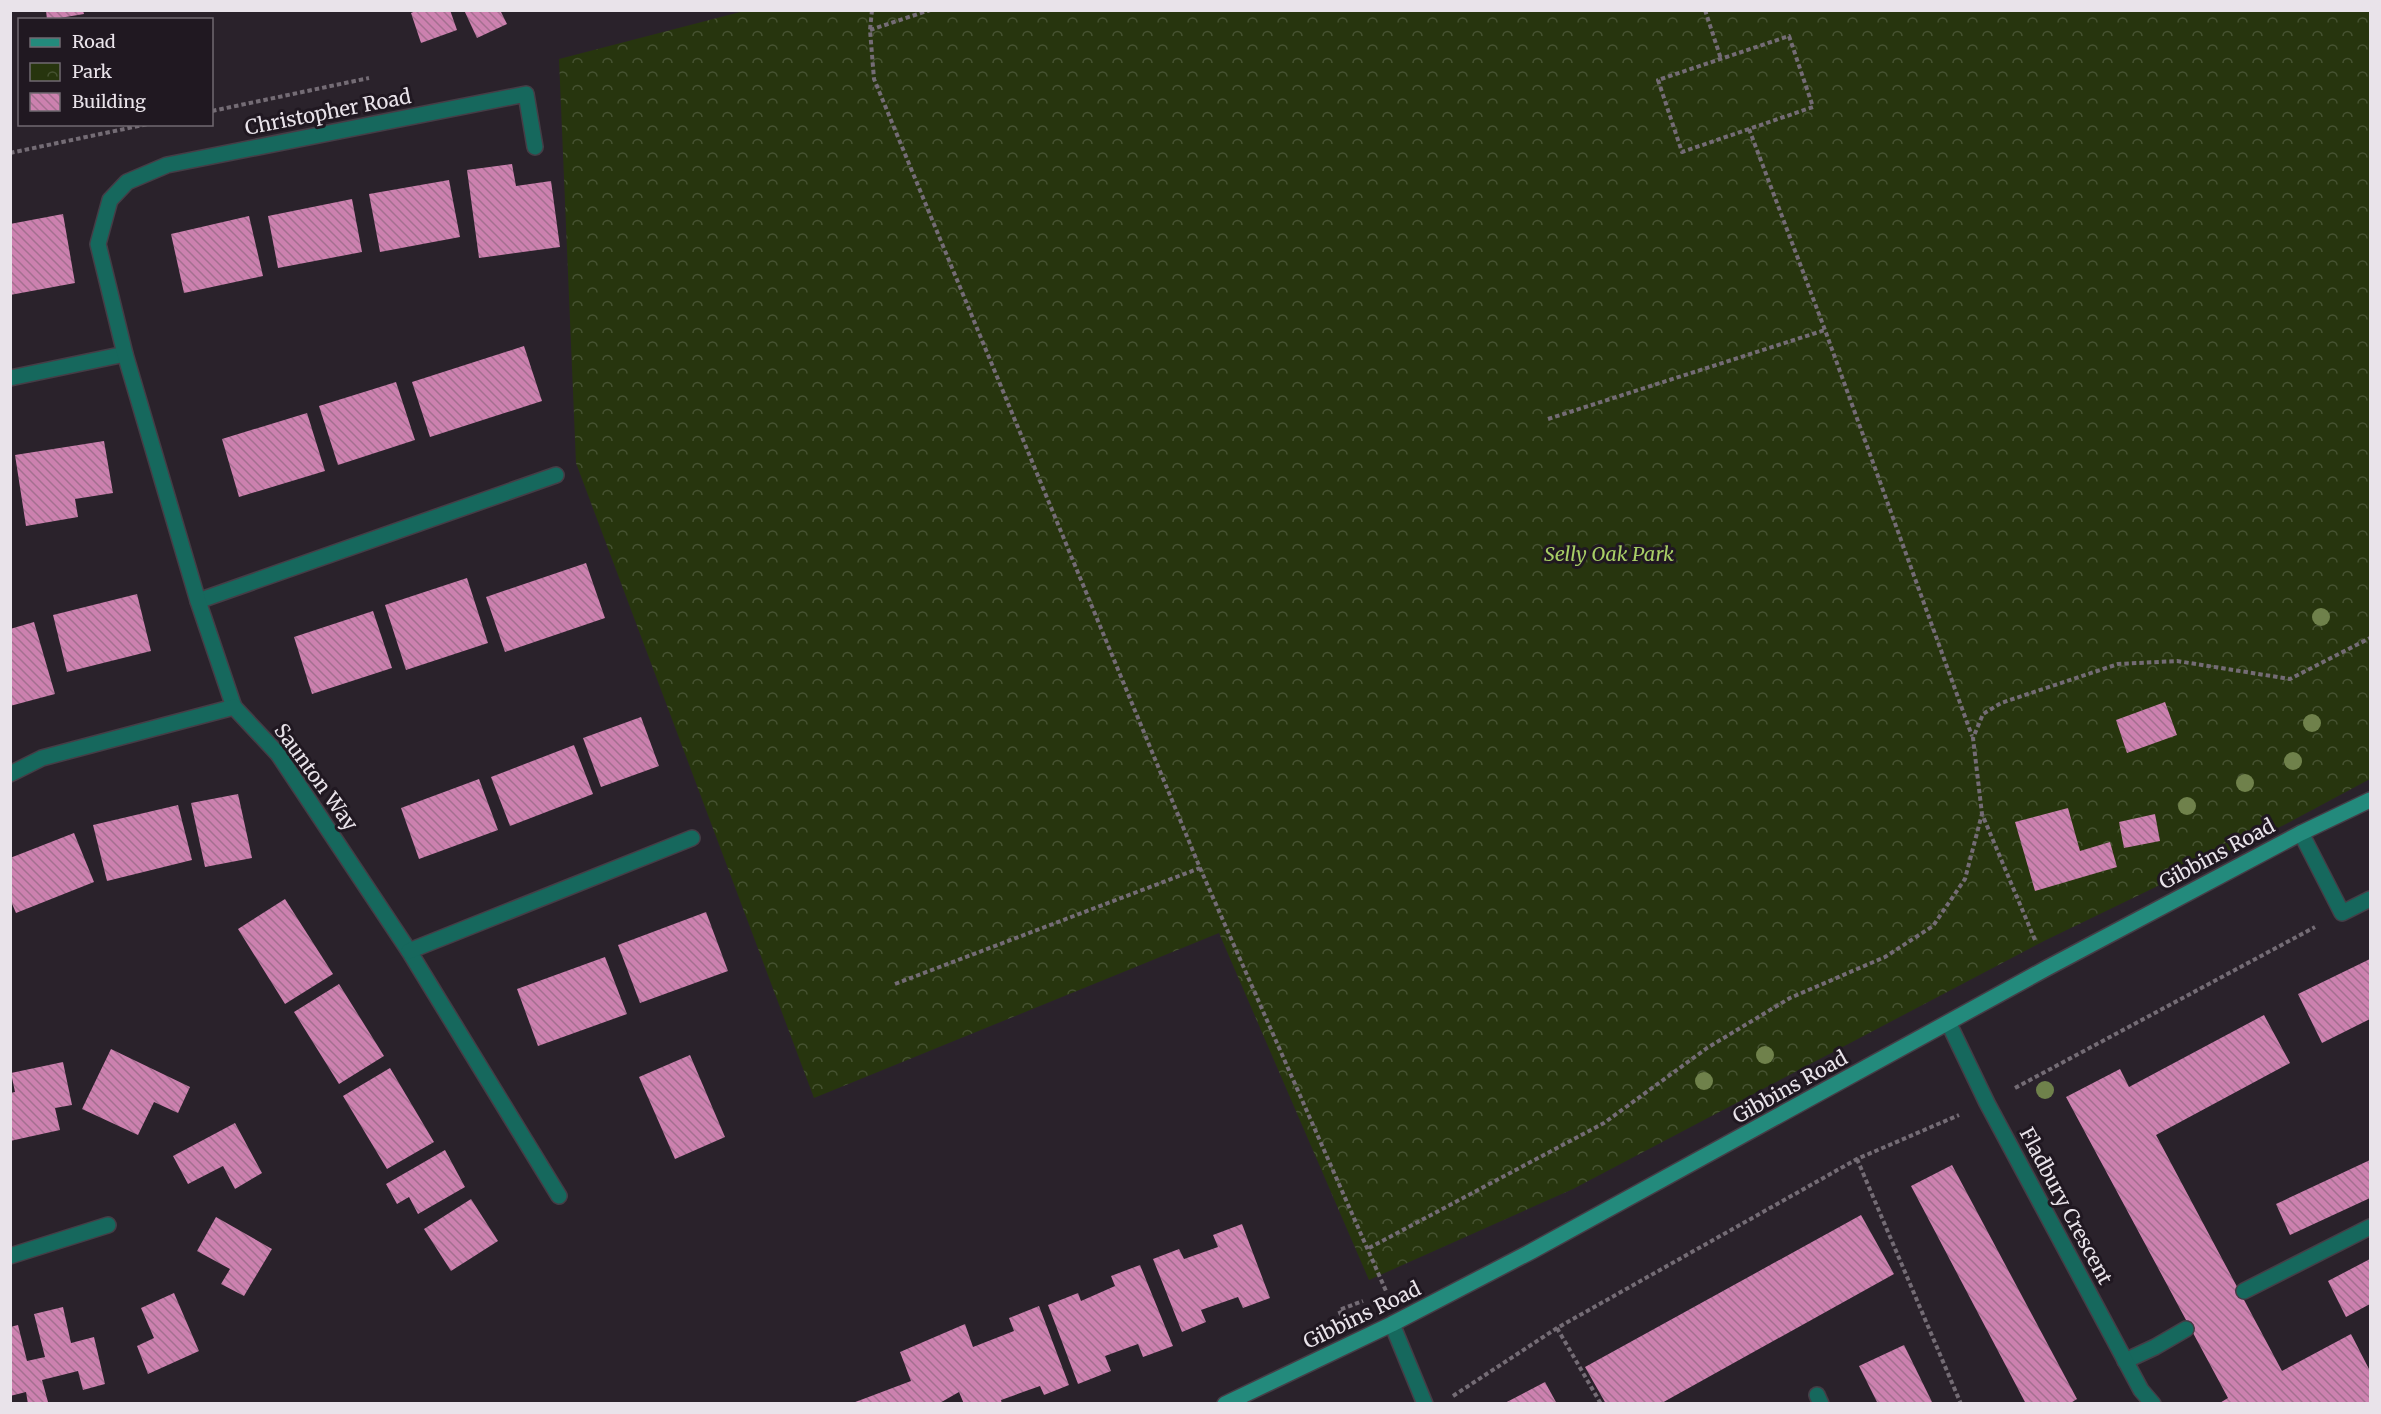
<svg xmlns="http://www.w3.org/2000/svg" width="2381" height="1414" font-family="Merriweather,serif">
  <defs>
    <pattern id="park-crowns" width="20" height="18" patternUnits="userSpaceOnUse" patternTransform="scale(1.5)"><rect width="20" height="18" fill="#27350e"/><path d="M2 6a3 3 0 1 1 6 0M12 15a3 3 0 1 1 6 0" fill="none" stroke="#465231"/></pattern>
    <pattern id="building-back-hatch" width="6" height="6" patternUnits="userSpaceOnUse" patternTransform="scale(1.5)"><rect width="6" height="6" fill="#cc81af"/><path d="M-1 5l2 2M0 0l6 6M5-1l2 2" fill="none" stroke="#a46f90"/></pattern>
  </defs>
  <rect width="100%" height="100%" fill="#2a222b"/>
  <!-- park -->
  <path fill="url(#park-crowns)" d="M748,10L2370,11V779L2286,824L2044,941L1573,1189L1369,1280L1219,933L814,1098L576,463L559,59Z"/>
  <!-- building -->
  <g fill="url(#building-back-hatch)">
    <path d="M46,10H83L84,14L47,20Z"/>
    <path d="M418,10H450L457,30L421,43L411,13Z"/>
    <path d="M464,10H500L507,24L477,38Z"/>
    <path d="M512,164L516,186L551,181L560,247L479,258L467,170Z"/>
    <path d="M449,180L460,237L380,252L369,194Z"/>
    <path d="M352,199L362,252L278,268L268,216Z"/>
    <path d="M63,214L75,283L10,295V224Z"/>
    <path d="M249,216L263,276L184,293L171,234Z"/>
    <path d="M524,346L542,401L430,437L412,382Z"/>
    <path d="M396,382L415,440L338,465L319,406Z"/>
    <path d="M307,413L325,471L239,497L222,439Z"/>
    <path d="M104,441L113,493L75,499L78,517L26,526L15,455Z"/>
    <path d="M586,563L605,618L505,652L486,597Z"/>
    <path d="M467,578L488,643L406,670L385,605Z"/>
    <path d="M137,594L151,651L67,672L53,615Z"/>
    <path d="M373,611L392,668L312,694L294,637Z"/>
    <path d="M34,622L55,694L10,706V629Z"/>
    <path d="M2165,702L2177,735L2127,753L2116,720Z"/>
    <path d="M641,717L659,766L601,787L583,738Z"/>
    <path d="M574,745L593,794L510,826L491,777Z"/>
    <path d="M479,779L498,830L419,859L401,808Z"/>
    <path d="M238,794L252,858L205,867L191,803Z"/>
    <path d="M178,805L192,860L107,881L93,825Z"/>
    <path d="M2068,808L2080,851L2110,842L2117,867L2035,891L2015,822Z"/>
    <path d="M2155,814L2160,841L2124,848L2119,822Z"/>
    <path d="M74,833L94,882L16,913L10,899V858Z"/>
    <path d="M285,899L333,974L285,1004L238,929Z"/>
    <path d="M706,912L728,971L640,1003L618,945Z"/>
    <path d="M605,957L627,1014L538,1046L517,989Z"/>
    <path d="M2370,959V1019L2322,1043L2298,994Z"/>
    <path d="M339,984L384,1056L339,1084L294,1012Z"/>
    <path d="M2264,1015L2290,1063L2156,1135L2282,1371L2351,1334L2370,1371V1404H2218L2228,1398L2066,1097L2120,1069L2129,1087Z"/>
    <path d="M111,1049L190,1087L178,1113L154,1102L138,1135L82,1109Z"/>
    <path d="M690,1055L725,1137L675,1159L639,1077Z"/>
    <path d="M63,1062L72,1105L55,1108L60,1130L10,1141V1093L15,1092L11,1073Z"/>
    <path d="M390,1068L434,1142L387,1169L343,1096Z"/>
    <path d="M235,1123L262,1173L235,1189L223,1166L188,1184L173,1156Z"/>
    <path d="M445,1150L465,1187L418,1214L409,1197L397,1204L386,1184Z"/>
    <path d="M2370,1160V1198L2290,1235L2276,1204Z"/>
    <path d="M1952,1165L2077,1399L2069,1404H2026L1911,1186Z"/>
    <path d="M471,1199L498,1241L451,1271L424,1229Z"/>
    <path d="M1861,1215L1894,1274L1660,1404H1606L1585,1367Z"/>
    <path d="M216,1217L272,1249L244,1296L221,1284L230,1269L197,1251Z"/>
    <path d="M1242,1224L1270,1298L1243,1308L1238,1297L1201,1310L1206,1322L1182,1332L1153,1259L1179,1249L1184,1259L1218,1247L1213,1235Z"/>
    <path d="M2370,1259V1304L2346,1317L2328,1281Z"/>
    <path d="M1140,1265L1173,1346L1143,1357L1138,1344L1105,1356L1111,1371L1078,1384L1048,1305L1078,1293L1081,1301L1115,1286L1111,1276Z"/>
    <path d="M174,1293L199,1351L148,1374L137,1346L154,1338L141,1308Z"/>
    <path d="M1039,1306L1069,1385L1044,1395L1040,1386L1001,1400L1002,1404H964L959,1392L938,1404H850L911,1381L900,1352L965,1324L973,1347L1014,1331L1009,1318Z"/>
    <path d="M63,1307L71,1343L94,1337L105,1384L83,1390L78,1371L42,1380L48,1402L28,1404L26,1392L10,1396V1327L18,1325L27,1361L45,1357L34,1314Z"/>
    <path d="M1904,1345L1933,1404H1878L1859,1366Z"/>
    <path d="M1545,1382L1557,1404H1503Z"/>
  </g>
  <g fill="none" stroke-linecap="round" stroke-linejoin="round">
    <defs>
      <g id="lane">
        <path d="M2301,833L2342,913L2370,899"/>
        <path d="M2244,1291L2370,1227"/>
        <path d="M2125,1361L2155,1347L2186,1329"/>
      </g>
      <g id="street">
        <path d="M10,378L125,354"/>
        <path d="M198,601L556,475"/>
        <path d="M234,707L198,601L125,354L98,244L110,200L127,182L167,165L526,94L535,147"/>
        <path d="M10,774L42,758L234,707L278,754L409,951L559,1196"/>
        <path d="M409,951L692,838"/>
        <path d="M1949,1024L1987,1103L2141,1390L2153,1404"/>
        <path d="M10,1256L108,1225"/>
        <path d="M1392,1324L1425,1404"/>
        <path d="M1817,1395L1821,1404"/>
      </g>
      <path id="secondary" d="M1225,1404L1392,1324L1532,1251L2047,968L2301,833L2370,800"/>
    </defs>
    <!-- lane casing -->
    <use href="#lane" stroke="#453d46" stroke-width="18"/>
    <!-- street casing -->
    <use href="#street" stroke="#453d46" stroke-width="18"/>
    <!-- secondary casing -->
    <use href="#secondary" stroke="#453d46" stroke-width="18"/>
    <!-- path -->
    <g stroke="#746c75" stroke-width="4" stroke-dasharray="4.5 3" stroke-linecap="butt">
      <path d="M872,10L870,30L874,79L1200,868L1386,1291"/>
      <path d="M1705,10L1721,59"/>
      <path d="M870,30L930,10"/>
      <path d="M1789,36L1813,107L1682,152L1658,80Z"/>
      <path d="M212,111L369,78"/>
      <path d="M1749,129L1825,330L1972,736"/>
      <path d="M10,153L148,124"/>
      <path d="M1548,419L1825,330"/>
      <path d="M2035,940L1982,814L1973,738L1983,714L2001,703L2118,664L2177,661L2290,679L2370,638"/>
      <path d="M895,984L1200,868"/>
      <path d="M2015,1088L2315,927"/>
      <path d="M1857,1159L1961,1404"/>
      <path d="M1369,1248L1604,1123L1707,1048L1790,998L1885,957L1933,926L1965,879L1982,814"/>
      <path d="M1341,1315L1339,1310L1363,1301"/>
      <path d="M1557,1328L1601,1404"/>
      <path d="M1453,1396L1557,1328L1857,1159L1959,1115"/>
    </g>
    <!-- lane -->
    <use href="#lane" stroke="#16685d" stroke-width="15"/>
    <!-- street -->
    <use href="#street" stroke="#16685d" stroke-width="15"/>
    <!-- secondary -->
    <use href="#secondary" stroke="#238a7c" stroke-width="15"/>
  </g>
  <!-- trees -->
  <g fill="#6f814b">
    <circle cx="2321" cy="617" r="9"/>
    <circle cx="2312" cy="723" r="9"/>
    <circle cx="2293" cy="761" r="9"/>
    <circle cx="2245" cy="783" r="9"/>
    <circle cx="2187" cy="806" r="9"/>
    <circle cx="1765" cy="1055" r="9"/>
    <circle cx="1704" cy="1081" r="9"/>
    <circle cx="2045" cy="1090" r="9"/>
  </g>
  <g text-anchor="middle" stroke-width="6" stroke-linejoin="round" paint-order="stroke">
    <!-- street labels -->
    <g font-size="20" fill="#e9e3ea" stroke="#201821">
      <text transform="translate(328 112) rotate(-11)" y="7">Christopher Road</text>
      <text transform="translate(316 777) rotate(54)" y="7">Saunton Way</text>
      <text transform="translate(2217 854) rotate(-28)" y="7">Gibbins Road</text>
      <text transform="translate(1790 1087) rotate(-29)" y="7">Gibbins Road</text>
      <text transform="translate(2066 1206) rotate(62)" y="7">Fladbury Crescent</text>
      <text transform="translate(1362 1315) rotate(-26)" y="7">Gibbins Road</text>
    </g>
    <!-- park labels -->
    <g font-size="20" font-style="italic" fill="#a8cf66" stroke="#201821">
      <text x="1609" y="561">Selly Oak Park</text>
    </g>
  </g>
  <!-- border -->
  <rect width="2381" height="1414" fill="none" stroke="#e9e3ea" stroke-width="24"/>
  <!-- legend -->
  <rect x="18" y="18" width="195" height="108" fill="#201821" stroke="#706971" stroke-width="1.5"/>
  <rect x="30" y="38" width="30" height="9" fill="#238a7c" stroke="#706971" stroke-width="1.5"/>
  <text x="72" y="48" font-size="18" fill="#e9e3ea">Road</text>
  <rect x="30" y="63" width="30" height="18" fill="url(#park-crowns)" stroke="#706971" stroke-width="1.5"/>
  <text x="72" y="78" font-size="18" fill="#e9e3ea">Park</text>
  <rect x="30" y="93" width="30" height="18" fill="url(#building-back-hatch)" stroke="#706971" stroke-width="1.5"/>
  <text x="72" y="108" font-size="18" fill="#e9e3ea">Building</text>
</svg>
